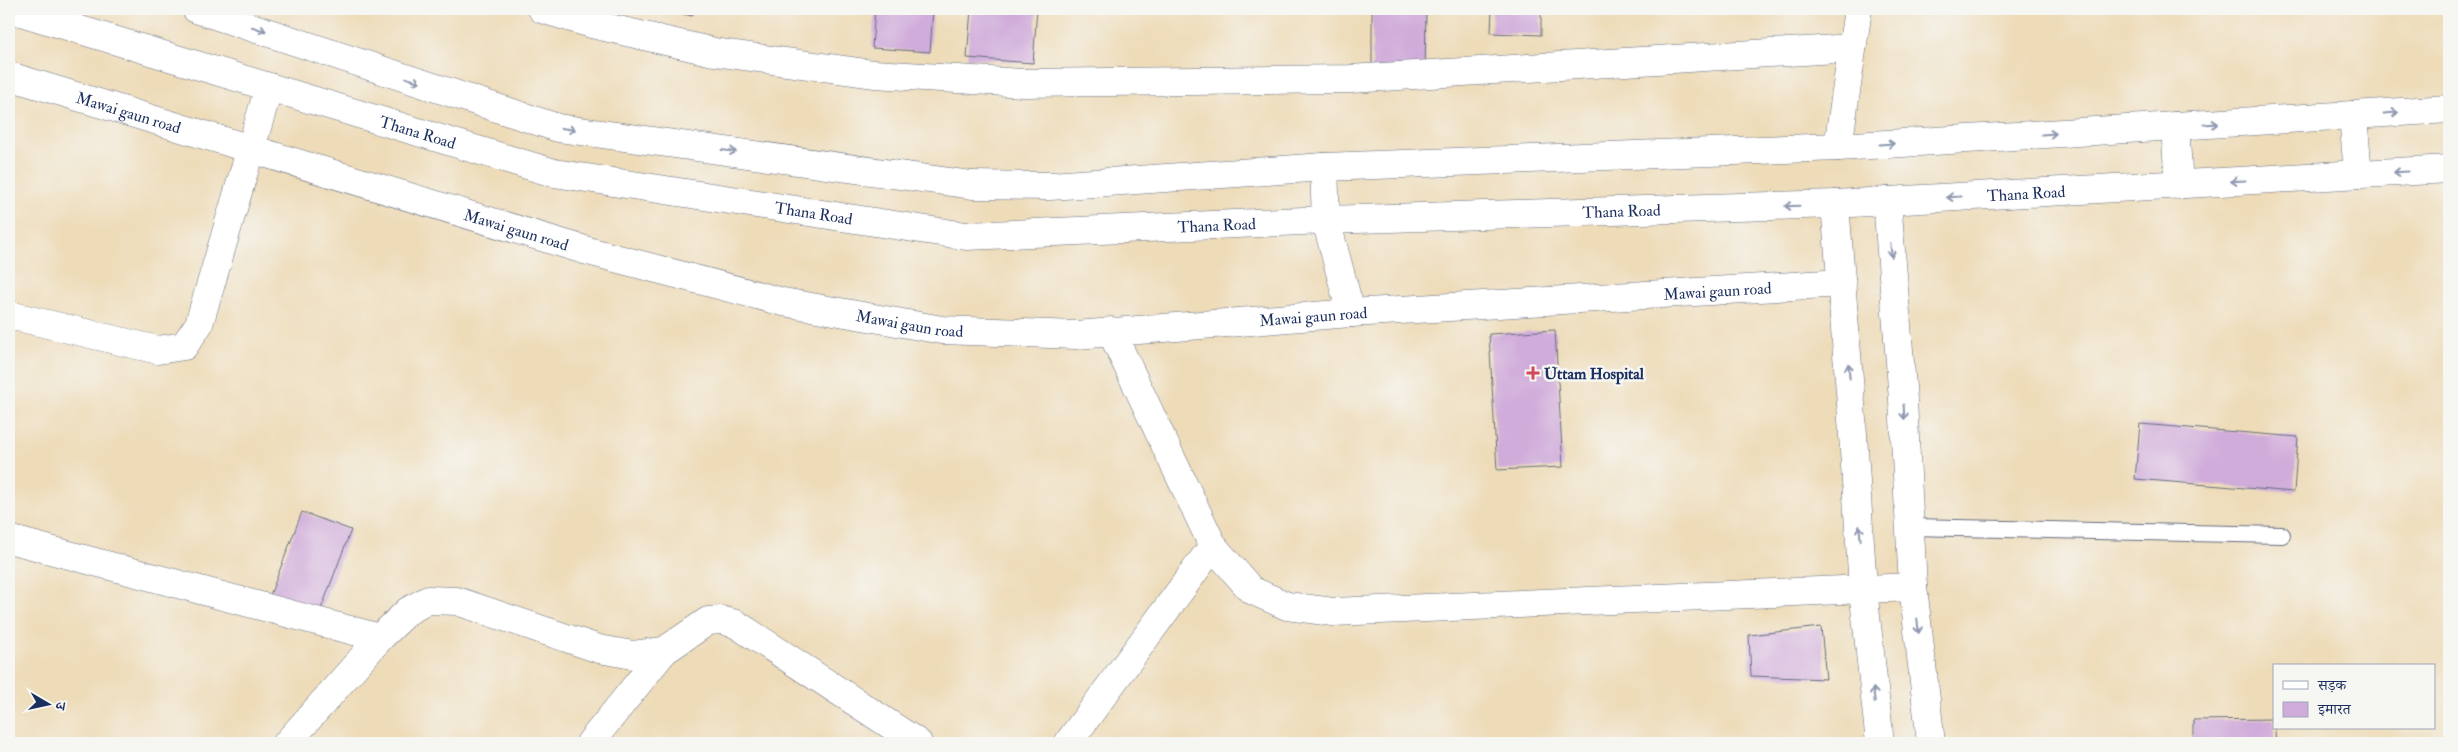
<svg xmlns="http://www.w3.org/2000/svg" width="2458" height="752" font-family="'IM FELL Double Pica','Noto Serif Devanagari',serif">
  <rect width="100%" height="100%" fill="#f6f6f2"/>
  <filter id="ink" filterUnits="userSpaceOnUse"><feTurbulence type="fractalNoise" baseFrequency=".02" numOctaves="2"/><feDisplacementMap in="SourceGraphic" scale="10" xChannelSelector="R" yChannelSelector="G"/><feConvolveMatrix kernelMatrix="1 2 1 2 8 2 1 2 1" color-interpolation-filters="sRGB"/></filter>
  <filter id="wash" filterUnits="userSpaceOnUse"><feTurbulence type="fractalNoise" baseFrequency=".0096" numOctaves="4" result="noise"/><feDisplacementMap in="SourceGraphic" scale="20" xChannelSelector="R" yChannelSelector="G"/><feGaussianBlur stdDeviation="1.12" result="paint"/><feColorMatrix in="noise" values="0 0 0 0 0 0 0 0 0 0 0 0 0 0 0 0 0 1.4 0 .05"/><feComposite in="paint" operator="in"/></filter>
  <g filter="url(#wash)">
    <rect width="100%" height="100%" fill="#eedcb9"/>
    <g id="blocks">
      <!-- building -->
      <g fill="#d0acda">
        <path d="M661,9H693L692,16Z"/>
        <path d="M875,9H933L930,52L872,48Z"/>
        <path d="M971,9H1037L1033,63L967,58Z"/>
        <path d="M1372,9H1426L1425,71H1372Z"/>
        <path d="M1492,9H1541V35L1491,33Z"/>
        <path d="M1555,330L1563,467L1497,470L1489,334Z"/>
        <path d="M2140,424L2298,437L2294,492L2135,479Z"/>
        <path d="M302,512L351,530L318,617L269,598Z"/>
        <path d="M1821,627L1826,679L1751,676L1749,635Z"/>
        <path d="M2274,719L2276,743H2193V720Z"/>
      </g>
    </g>
  </g>
  <g filter="url(#ink)">
    <use href="#blocks" fill-opacity="0" stroke="#656c7e" stroke-width="1"/>
    <g fill="none" stroke-linecap="round" stroke-linejoin="round">
      <defs>
        <path id="lane" d="M1910,527L2282,535"/>
        <g id="street">
          <path d="M542,9L592,24L714,52L874,74L1024,83L1350,79L1852,48"/>
          <path id="s1" d="M9,76L588,251L783,302L942,330L1076,335L1351,313L1842,283"/>
          <path d="M1324,167L1326,220L1351,313"/>
          <path d="M9,315L158,350L184,346L199,324L269,87"/>
          <path d="M1111,331L1213,546L1251,590L1287,606L1333,612L1913,587"/>
          <path d="M9,539L380,638L408,611L428,600L457,601L599,649L633,655L664,651L708,621L721,620L736,624L918,743"/>
          <path d="M287,743L380,638"/>
          <path d="M590,743L664,651"/>
          <path d="M1068,743L1213,546"/>
        </g>
        <g id="secondary">
          <path id="s2" d="M11,9L554,173L966,236L1326,220L1835,204L2449,169"/>
          <path d="M196,9L558,128L972,185L1050,186L1324,167L1838,147L2449,109"/>
          <path d="M2353,115L2358,174"/>
          <path d="M2175,126L2179,185"/>
          <path d="M1838,147L1858,9"/>
          <path d="M1887,201L1903,400L1913,587L1931,743"/>
          <path d="M1835,204L1851,404L1863,589L1880,743"/>
        </g>
      </defs>
      <!-- lane casing -->
      <use href="#lane" stroke="#656c7e" stroke-width="18"/>
      <!-- street casing -->
      <use href="#street" stroke="#656c7e" stroke-width="29"/>
      <!-- secondary casing -->
      <use href="#secondary" stroke="#656c7e" stroke-width="29"/>
      <!-- lane -->
      <use href="#lane" stroke="#fff" stroke-width="16"/>
      <!-- street -->
      <use href="#street" stroke="#fff" stroke-width="28"/>
      <!-- secondary -->
      <use href="#secondary" stroke="#fff" stroke-width="28"/>
    </g>
    <!-- one-way arrows -->
    <defs><path id="oneway-shaft" d="M-6 0H5M1.5-3L5.5 0L1.5 3" fill="none" stroke-width="1.6" stroke-linecap="round" stroke-linejoin="round" transform="scale(1.25)"/></defs>
    <g stroke="#8d97ae">
      <use href="#oneway-shaft" transform="translate(259 29) rotate(18)"/>
      <use href="#oneway-shaft" transform="translate(413 80) rotate(18)"/>
      <use href="#oneway-shaft" transform="translate(2391 113) rotate(-4)"/>
      <use href="#oneway-shaft" transform="translate(2211 124) rotate(-4)"/>
      <use href="#oneway-shaft" transform="translate(568 129) rotate(7)"/>
      <use href="#oneway-shaft" transform="translate(2049 134) rotate(-4)"/>
      <use href="#oneway-shaft" transform="translate(1887 144) rotate(-4)"/>
      <use href="#oneway-shaft" transform="translate(729 151) rotate(8)"/>
      <use href="#oneway-shaft" transform="translate(2401 172) rotate(177)"/>
      <use href="#oneway-shaft" transform="translate(2238 181) rotate(177)"/>
      <use href="#oneway-shaft" transform="translate(1954 197) rotate(177)"/>
      <use href="#oneway-shaft" transform="translate(1792 206) rotate(178)"/>
      <use href="#oneway-shaft" transform="translate(1891 250) rotate(85)"/>
      <use href="#oneway-shaft" transform="translate(1849 371) rotate(-95)"/>
      <use href="#oneway-shaft" transform="translate(1904 412) rotate(87)"/>
      <use href="#oneway-shaft" transform="translate(1860 533) rotate(-94)"/>
      <use href="#oneway-shaft" transform="translate(1918 626) rotate(84)"/>
      <use href="#oneway-shaft" transform="translate(1874 695) rotate(-96)"/>
    </g>
  </g>
  <!-- markers -->
  <path fill="#d1495b" stroke="#f6f6f2" stroke-width="2" d="M1530.5 365.5h5v5h5v5h-5v5h-5v-5h-5v-5h5z"/>
  <g text-anchor="middle" stroke-width="5" stroke-linejoin="round" paint-order="stroke">
    <!-- street labels -->
    <g font-size="16" fill="#1b2f5e" stroke="#f6f6f2">
      <text dy="6" stroke="none"><textPath href="#s1" startOffset="125">Mawai gaun road</textPath></text>
      <text dy="6" stroke="none"><textPath href="#s2" startOffset="425">Thana Road</textPath></text>
      <text dy="6" stroke="none"><textPath href="#s2" startOffset="2045">Thana Road</textPath></text>
      <text dy="6" stroke="none"><textPath href="#s2" startOffset="1640">Thana Road</textPath></text>
      <text dy="6" stroke="none"><textPath href="#s2" startOffset="830">Thana Road</textPath></text>
      <text dy="6" stroke="none"><textPath href="#s2" startOffset="1235">Thana Road</textPath></text>
      <text dy="6" stroke="none"><textPath href="#s1" startOffset="530">Mawai gaun road</textPath></text>
      <text dy="6" stroke="none"><textPath href="#s1" startOffset="1745">Mawai gaun road</textPath></text>
      <text dy="6" stroke="none"><textPath href="#s1" startOffset="1340">Mawai gaun road</textPath></text>
      <text dy="6" stroke="none"><textPath href="#s1" startOffset="935">Mawai gaun road</textPath></text>
    </g>
    <!-- poi labels -->
    <g font-size="16" font-weight="bold" fill="#1b2f5e" stroke="#f6f6f2" text-anchor="start">
      <text x="1544" y="379">Uttam Hospital</text>
    </g>
  </g>
  <!-- margin -->
  <rect width="2458" height="752" fill="none" stroke="#f6f6f2" stroke-width="30"/>
  <!-- legend -->
  <rect x="2273" y="664" width="162" height="65" fill="#f6f6f2" stroke="#9ea6b7"/>
  <rect x="2283" y="681" width="25" height="8" fill="#ffffff" stroke="#9ea6b7"/>
  <text x="2318" y="690" font-size="15" fill="#1b2f5e">सड़क</text>
  <rect x="2283" y="702" width="25" height="15" fill="#d0acda" stroke="#9ea6b7"/>
  <text x="2318" y="714" font-size="15" fill="#1b2f5e">इमारत</text>
  <!-- north arrow -->
  <g transform="translate(48 704) rotate(99)" stroke="#f6f6f2" stroke-width="4" paint-order="stroke">
  <path d="M0-4L9 19L0 12L-9 19Z" fill="#1b2f5e"/>
  <text y="-8" font-size="14" font-weight="bold" text-anchor="middle" fill="#1b2f5e">उ</text>
  </g>
</svg>
